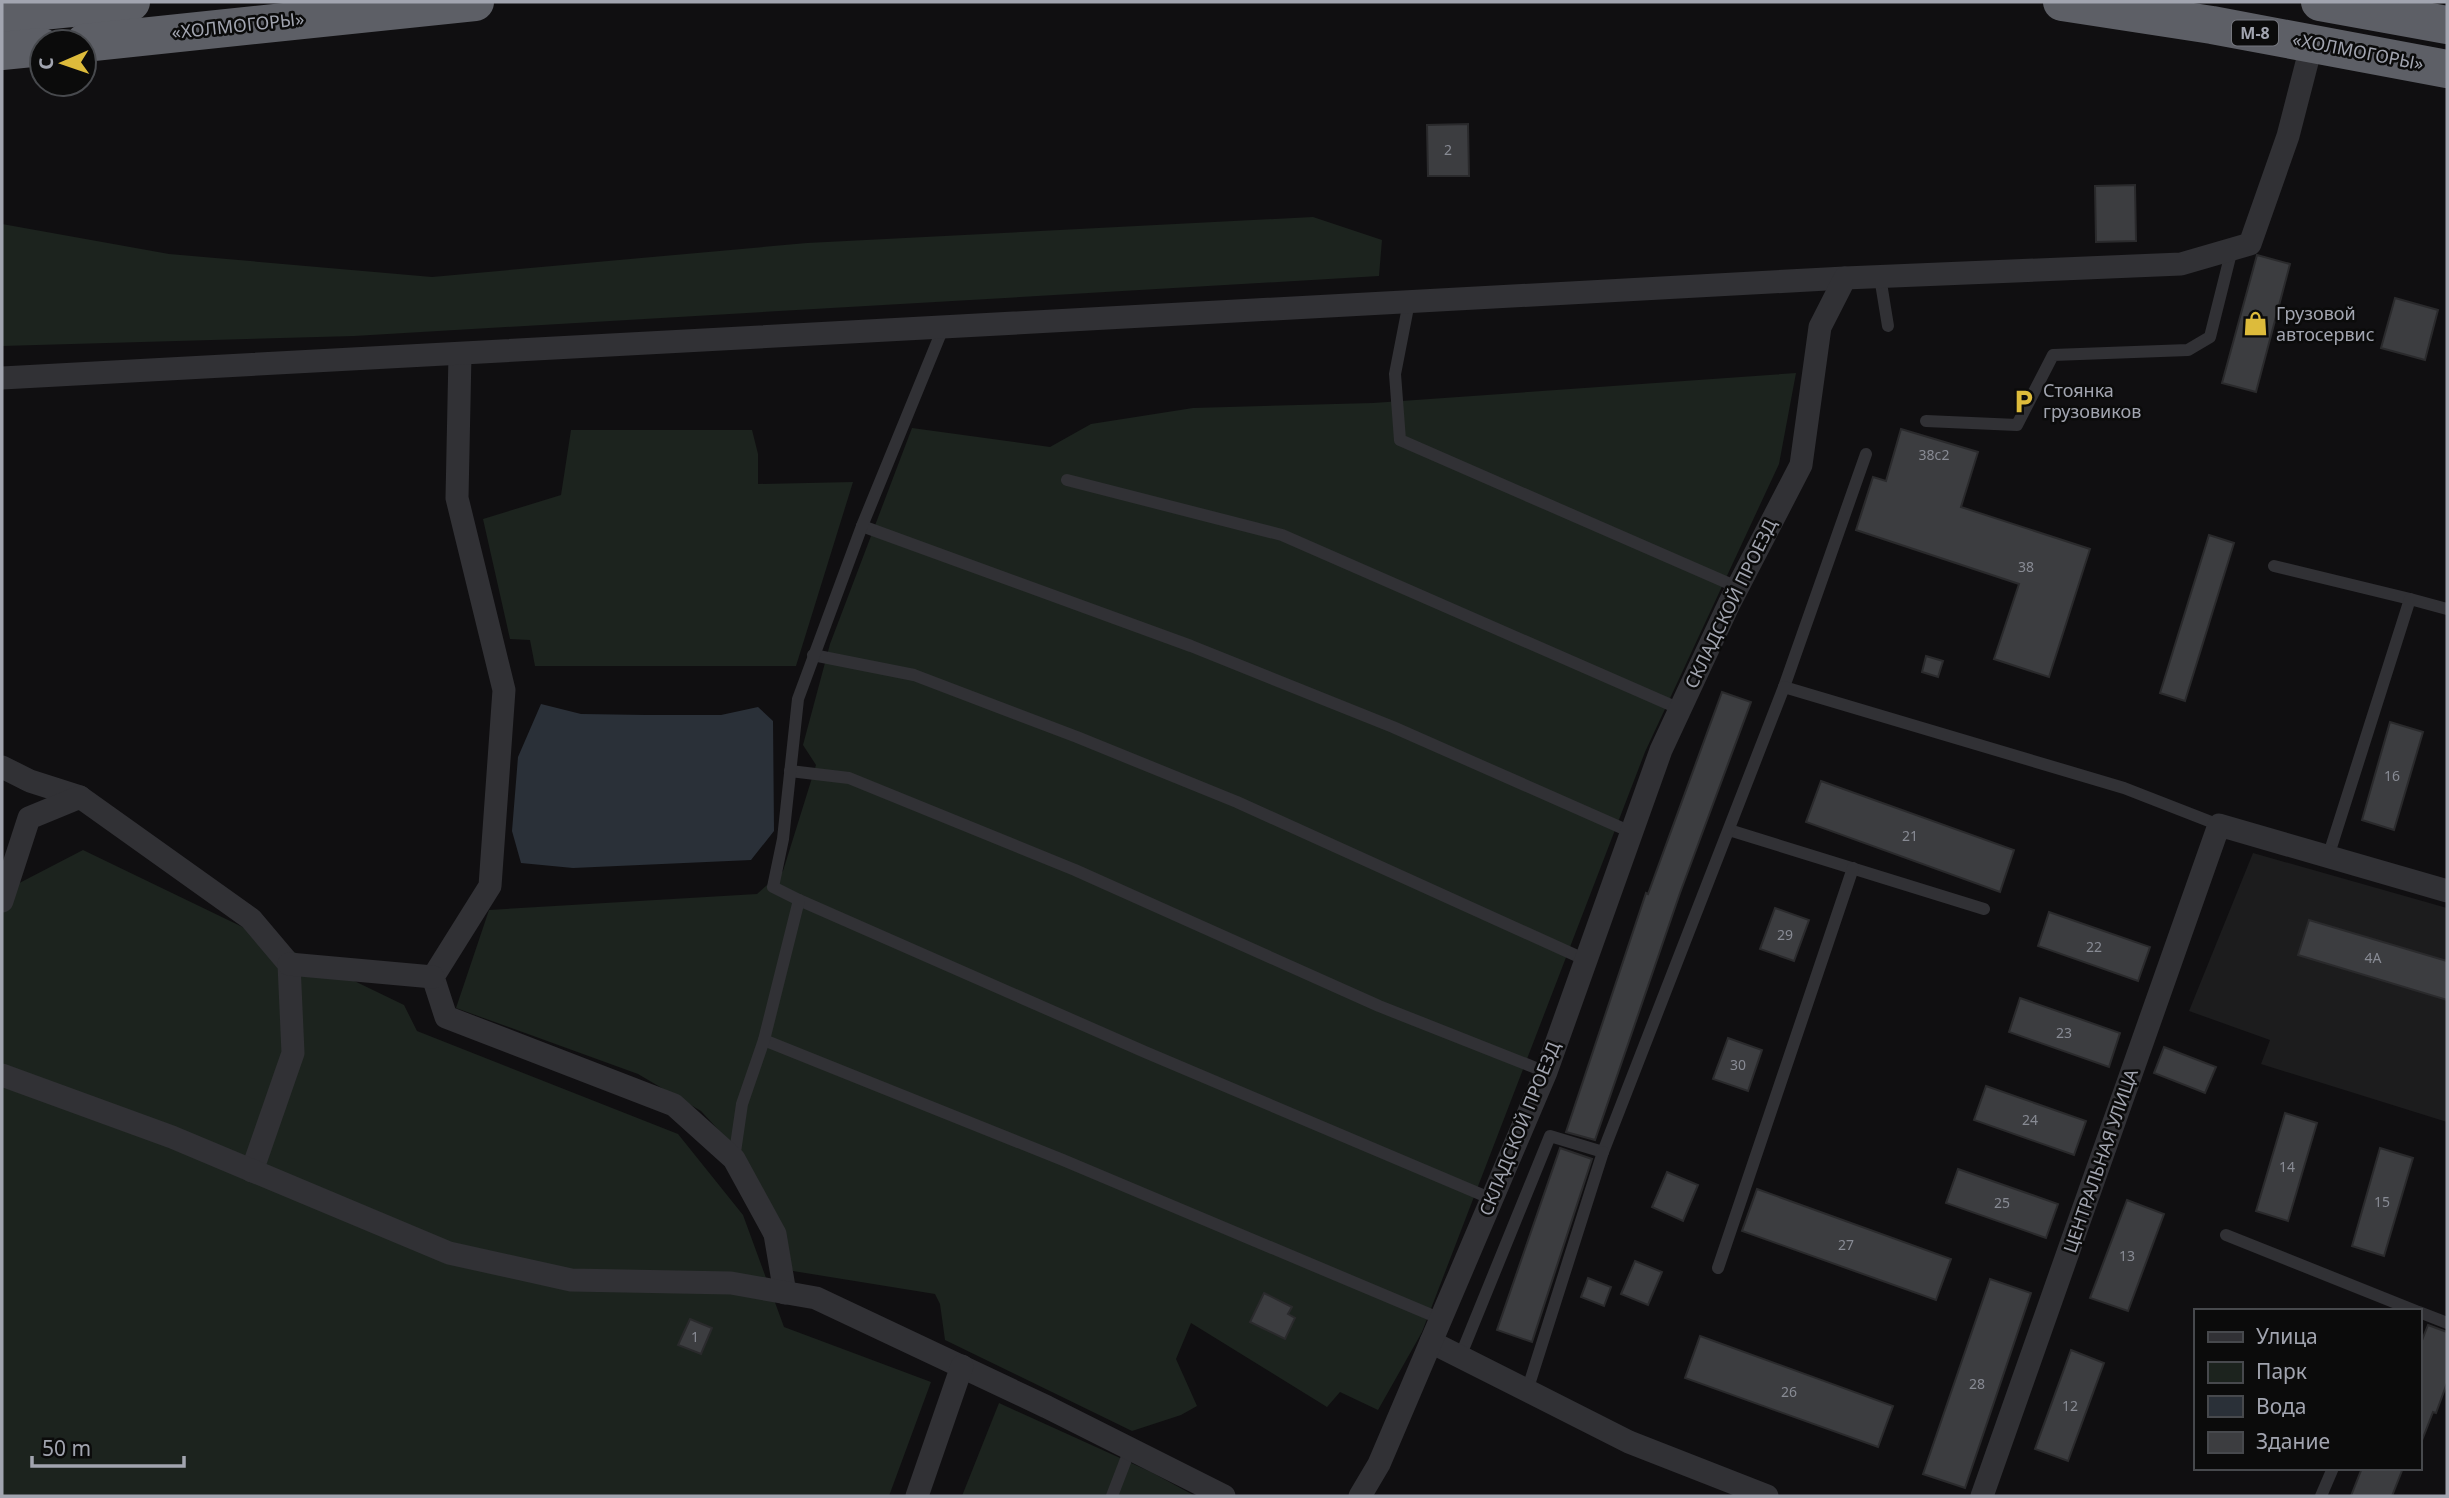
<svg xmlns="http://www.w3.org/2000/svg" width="2449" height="1498" font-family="'Noto Sans',sans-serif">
  <rect width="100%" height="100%" fill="#100f11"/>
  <!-- built -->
  <path fill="#1c1c1d" d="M2253,853L2447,908V1122L2261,1064L2270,1040L2189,1011Z"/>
  <!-- green -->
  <g fill="#1c231e">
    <path d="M1313,217L1382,240L1379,276L354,336L2,346V224L169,254L432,277L807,243Z"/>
    <path d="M1796,373L1779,464L1645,752L1422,1332L1378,1410L1340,1392L1327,1407L1191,1323L1176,1359L1197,1406L1181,1415L1132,1431L945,1340L940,1304L935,1294L793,1271L748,1162L701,1111L638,1074L456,1008L489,910L757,894L783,871L816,765L803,745L830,644L912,428L1050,447L1091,424L1193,408L1373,403Z"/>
    <path d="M571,430H752L758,454V484L853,482L796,666H535L530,640L510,639L483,519L561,495Z"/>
    <path d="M83,850L404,1005L417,1031L678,1134L743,1215L784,1327L931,1382L889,1496H2V892Z"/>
    <path d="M999,1403L1151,1472L1195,1496H962Z"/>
  </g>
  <!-- water -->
  <path fill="#2a3038" d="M541,704L581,714L646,715H721L758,707L773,721L774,831L751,860L573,868L521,863L512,831L518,757Z"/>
  <!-- building -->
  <g fill="#3c3d40" stroke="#2a2a2c" stroke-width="2">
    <path d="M1468,124L1469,176H1428L1427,125Z"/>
    <path d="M2135,185L2136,241L2096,242L2095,186Z"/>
    <path d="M2257,255L2290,264L2256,392L2222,383Z"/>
    <path d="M2395,298L2438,310L2425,360L2381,348Z"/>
    <path d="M1901,429L1978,452L1961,507L2090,549L2049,677L1994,659L2019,584L1856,530L1873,477L1886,481Z"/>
    <path d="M2209,535L2234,543L2185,701L2160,693Z"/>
    <path d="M1926,656L1943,661L1938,677L1922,672Z"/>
    <path d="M1722,692L1751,702L1680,893L1595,1140L1566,1132L1646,893L1648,894Z"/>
    <path d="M2390,722L2423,732L2394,830L2362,820Z"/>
    <path d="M1821,781L2014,850L2000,892L1806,822Z"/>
    <path d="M1775,908L1809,920L1794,961L1760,949Z"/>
    <path d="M2049,912L2150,947L2138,981L2038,946Z"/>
    <path d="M2309,920L2447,961V1000L2298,955Z"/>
    <path d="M2020,998L2120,1033L2109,1067L2009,1032Z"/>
    <path d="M1728,1038L1762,1050L1748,1091L1713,1079Z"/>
    <path d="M2164,1047L2216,1067L2205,1093L2154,1073Z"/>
    <path d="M1986,1086L2086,1121L2074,1155L1974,1120Z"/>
    <path d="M2285,1113L2317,1123L2288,1221L2256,1211Z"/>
    <path d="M1560,1148L1592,1159L1532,1342L1497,1330Z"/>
    <path d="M2380,1148L2413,1158L2384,1256L2352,1246Z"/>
    <path d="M1958,1169L2058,1204L2046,1238L1946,1203Z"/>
    <path d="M1667,1172L1698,1185L1683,1221L1652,1207Z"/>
    <path d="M1757,1189L1951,1259L1936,1300L1742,1231Z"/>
    <path d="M2127,1200L2164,1214L2128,1311L2090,1298Z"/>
    <path d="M1635,1261L1662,1272L1648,1305L1621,1294Z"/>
    <path d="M1588,1278L1611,1287L1604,1306L1581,1297Z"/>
    <path d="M1990,1279L2031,1293L1965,1488L1923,1474Z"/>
    <path d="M1264,1293L1292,1307L1288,1314L1295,1318L1285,1339L1250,1322Z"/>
    <path d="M690,1319L712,1328L701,1354L678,1345Z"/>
    <path d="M2428,1325L2447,1332V1383L2436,1413L2433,1412L2421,1443L2419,1348Z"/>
    <path d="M1700,1336L1893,1406L1878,1447L1685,1378Z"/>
    <path d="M2071,1350L2104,1363L2068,1461L2035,1449Z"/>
    <path d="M2362,1468H2403L2392,1496H2351Z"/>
  </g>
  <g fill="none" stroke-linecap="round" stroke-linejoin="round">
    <!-- lane -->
    <g stroke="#313135" stroke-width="12">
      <path d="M1880,277L1888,326"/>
      <path d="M1409,302L1395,374L1400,440L1737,587"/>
      <path d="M1926,421L2017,425L2053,355L2188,350L2210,337L2232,249"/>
      <path d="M1067,480L1282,535L1680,709"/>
      <path d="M862,526L1191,646L1393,727L1631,832"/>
      <path d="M2274,566L2410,599"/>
      <path d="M813,655L914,675L1077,737L1237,802L1586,960"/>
      <path d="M1784,687L1866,454"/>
      <path d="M790,771L849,778L1075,870L1379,1006L1546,1072"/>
      <path d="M1729,830L1984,909"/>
      <path d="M2328,857L2410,599L2447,609"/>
      <path d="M799,900L1145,1052L1492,1199"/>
      <path d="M764,1040L1063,1160L1441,1319"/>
      <path d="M734,1159L742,1104L764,1040L799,900L773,887L783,839L798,699L862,526L943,328"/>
      <path d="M2226,1235L2416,1311"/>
      <path d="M1718,1268L1853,868"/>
      <path d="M2419,1312L2447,1323"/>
      <path d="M1460,1357L1550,1136L1603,1152L1784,687L2124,788L2219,825"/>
      <path d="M1527,1391L1603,1152"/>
      <path d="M1112,1496L1130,1449"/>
      <path d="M2321,1496L2333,1468"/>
    </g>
    <!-- street -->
    <g stroke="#313135" stroke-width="23">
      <path d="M460,354L457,498L504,690L490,886L433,977L446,1017L674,1105L734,1159L775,1234L785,1293"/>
      <path d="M2,378L1845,278"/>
      <path d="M2,767L30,781L80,797"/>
      <path d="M2,901L29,818L80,797L251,919L289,964L293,1053L252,1171"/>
      <path d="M289,964L433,977"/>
      <path d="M2,1075L172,1137L449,1253L571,1280L731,1283L816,1298L1047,1407L1224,1496"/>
      <path d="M1431,1342L1629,1442L1767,1496"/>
      <path d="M917,1496L962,1366"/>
      <path d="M1360,1496L1379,1464L1546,1072L1661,750L1729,604L1801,465L1820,327L1845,278L2181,264L2250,244L2288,136L2312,43"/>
      <path d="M1982,1496L2219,825L2447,891"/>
    </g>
    <!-- highway -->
    <g stroke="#5d5f66" stroke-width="38">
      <path d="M2062,2L2212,25L2447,69"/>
      <path d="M2320,2L2447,25"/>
      <path d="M2,15L131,2"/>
      <path d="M84,43L475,2"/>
      <path d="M2,51L42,47"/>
    </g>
  </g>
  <!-- icons -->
  <defs>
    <symbol id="shop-bare" viewBox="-9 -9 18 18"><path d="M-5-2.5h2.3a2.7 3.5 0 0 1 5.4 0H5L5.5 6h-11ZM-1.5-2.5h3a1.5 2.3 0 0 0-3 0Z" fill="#ddbb3b" stroke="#0b0b0b" stroke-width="2.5" paint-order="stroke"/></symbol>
    <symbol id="parking-bare" viewBox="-9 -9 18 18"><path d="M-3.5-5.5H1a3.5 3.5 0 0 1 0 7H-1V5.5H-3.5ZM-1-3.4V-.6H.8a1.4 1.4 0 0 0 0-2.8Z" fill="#ddbb3b" stroke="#0b0b0b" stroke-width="2.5" paint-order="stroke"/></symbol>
  </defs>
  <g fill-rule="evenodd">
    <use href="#shop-bare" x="2238" y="306" width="35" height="35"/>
    <use href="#parking-bare" x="2006" y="384" width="35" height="35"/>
  </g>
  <g text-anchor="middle" stroke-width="5" stroke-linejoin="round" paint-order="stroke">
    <!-- number labels -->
    <g font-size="14" fill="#888b94">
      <text x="1448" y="155">2</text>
      <text x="1934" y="460">38с2</text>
      <text x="2026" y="572">38</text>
      <text x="2392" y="781">16</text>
      <text x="1910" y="841">21</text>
      <text x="1785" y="940">29</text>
      <text x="2094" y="952">22</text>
      <text x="2373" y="963">4А</text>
      <text x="2064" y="1038">23</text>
      <text x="1738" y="1070">30</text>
      <text x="2030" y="1125">24</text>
      <text x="2287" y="1172">14</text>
      <text x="2382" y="1207">15</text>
      <text x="2002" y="1208">25</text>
      <text x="1846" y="1250">27</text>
      <text x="2127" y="1261">13</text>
      <text x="695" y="1342">1</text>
      <text x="1977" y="1389">28</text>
      <text x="1789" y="1397">26</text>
      <text x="2070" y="1411">12</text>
    </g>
    <!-- shield labels -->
    <rect fill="#0b0b0b" stroke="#75777e" stroke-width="2" x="2232" y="20.5" width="46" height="25" rx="5"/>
    <g font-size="16" font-weight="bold" fill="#a2a5b0">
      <text x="2255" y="39">М-8</text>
    </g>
    <!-- street labels -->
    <g font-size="18" fill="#a2a5b0" stroke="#0b0b0b">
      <text transform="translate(238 26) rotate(-6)" y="6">«ХОЛМОГОРЫ»</text>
      <text transform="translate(2358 52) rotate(11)" y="6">«ХОЛМОГОРЫ»</text>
      <text transform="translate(1731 604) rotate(-64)" y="6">СКЛАДСКОЙ ПРОЕЗД</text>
      <text transform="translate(1520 1129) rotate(-68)" y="6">СКЛАДСКОЙ ПРОЕЗД</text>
      <text transform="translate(2101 1161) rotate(-71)" y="6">ЦЕНТРАЛЬНАЯ УЛИЦА</text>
    </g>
    <!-- poi labels -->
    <g font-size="18" fill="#a2a5b0" stroke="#0b0b0b" text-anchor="start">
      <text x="2276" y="320">Грузовой<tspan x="2276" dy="21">автосервис</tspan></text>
      <text x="2043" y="397">Стоянка<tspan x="2043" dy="21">грузовиков</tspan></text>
    </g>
  </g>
  <!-- border -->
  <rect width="2449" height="1498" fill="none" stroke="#a2a5b0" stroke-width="7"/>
  <!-- legend -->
  <rect x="2194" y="1309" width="228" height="161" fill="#0b0b0b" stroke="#47494d" stroke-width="2"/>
  <rect x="2208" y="1332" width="35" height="10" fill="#313135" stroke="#47494d" stroke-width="2"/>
  <text x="2256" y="1344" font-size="21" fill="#a2a5b0">Улица</text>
  <rect x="2208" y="1362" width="35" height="21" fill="#1c231e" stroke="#47494d" stroke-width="2"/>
  <text x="2256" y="1379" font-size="21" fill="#a2a5b0">Парк</text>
  <rect x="2208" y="1396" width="35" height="21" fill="#2a3038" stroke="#47494d" stroke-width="2"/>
  <text x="2256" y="1414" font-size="21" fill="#a2a5b0">Вода</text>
  <rect x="2208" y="1432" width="35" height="21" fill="#3c3d40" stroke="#47494d" stroke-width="2"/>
  <text x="2256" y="1449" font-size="21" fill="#a2a5b0">Здание</text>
  <!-- north arrow -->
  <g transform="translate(63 63) rotate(268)"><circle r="33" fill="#0b0b0b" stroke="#47494d" stroke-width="2"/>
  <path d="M0-5L12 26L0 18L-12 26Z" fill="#ddbb3b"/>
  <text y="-10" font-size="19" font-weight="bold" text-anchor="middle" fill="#a2a5b0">С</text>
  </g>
  <!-- scale -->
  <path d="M32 1456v10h152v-10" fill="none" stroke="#a2a5b0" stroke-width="3.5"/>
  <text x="42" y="1456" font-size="21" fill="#a2a5b0" stroke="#0b0b0b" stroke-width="5" paint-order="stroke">50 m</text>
</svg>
